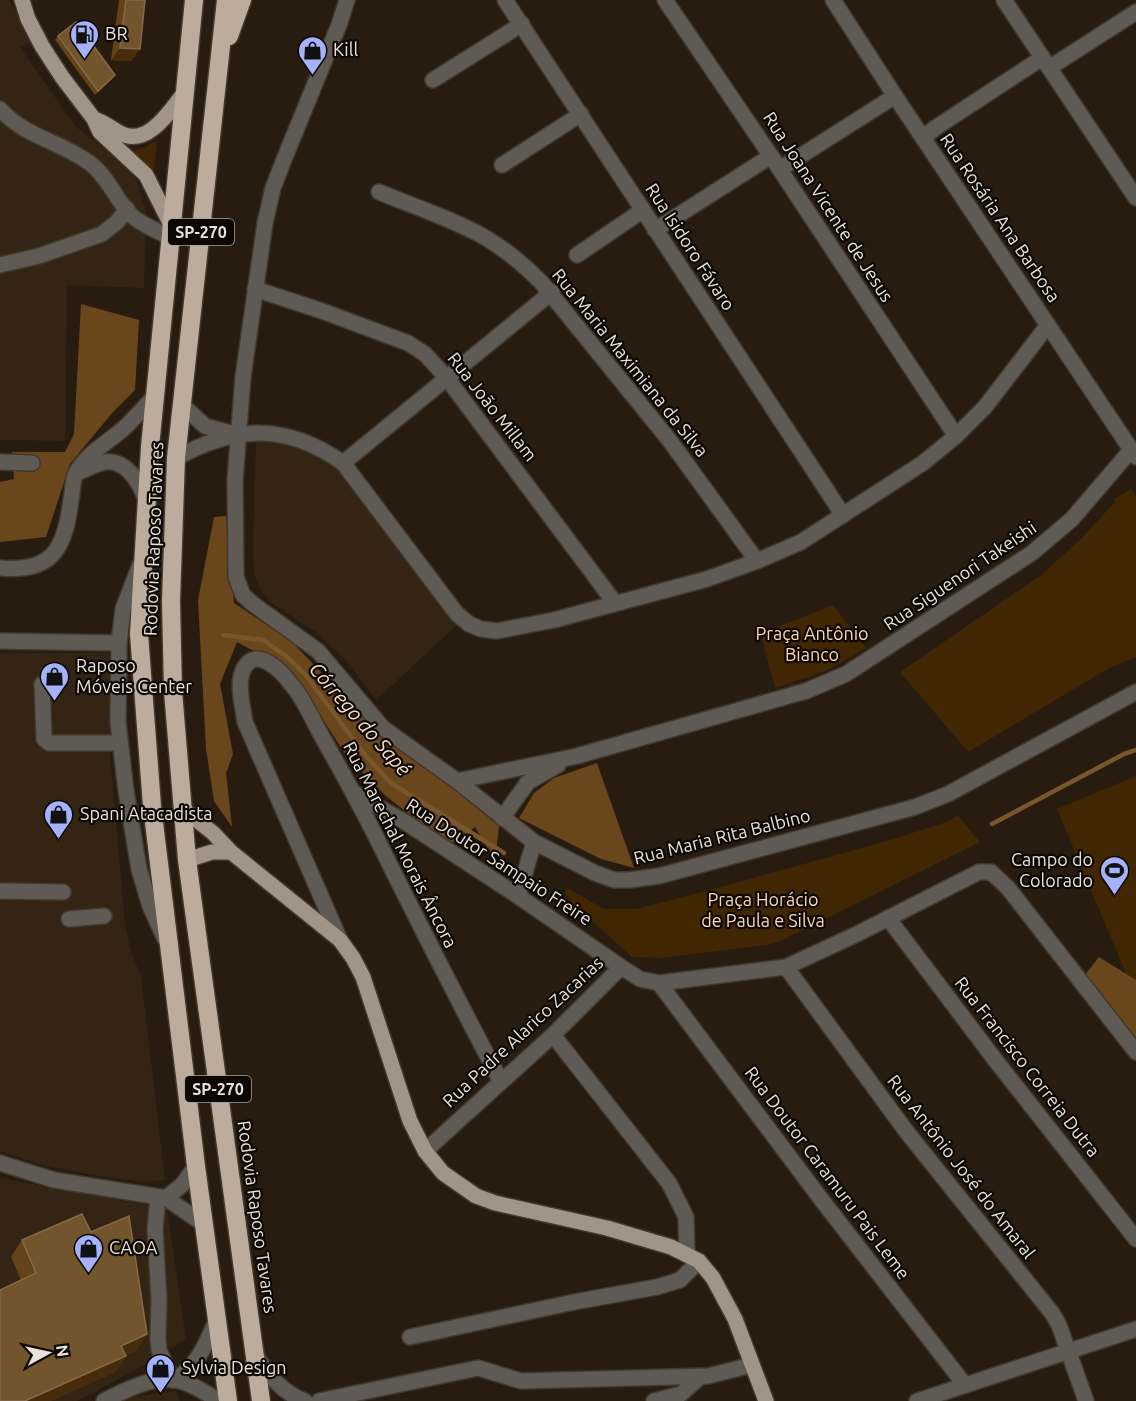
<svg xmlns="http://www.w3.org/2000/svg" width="1136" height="1401" font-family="Ubuntu,sans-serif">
  <rect width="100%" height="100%" fill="#281c11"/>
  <!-- built -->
  <g fill="#332413">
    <path d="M0,0H9L32,42L20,47L75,126L113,155L136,179L146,211L144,288L67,285L65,441L0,440Z"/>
    <path d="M256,439L289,444L335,463L457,625L376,700L349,664L316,632L271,603L262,592L254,574L253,550Z"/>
    <path d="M0,653H109L110,753L125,925L131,952L141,976L165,1180L146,1182L100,1176L45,1166L0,1151Z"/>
    <path d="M0,1178L167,1209L186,1339L145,1365L77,1401H0Z"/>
    <path d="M176,1391L180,1401H121L130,1397Z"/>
  </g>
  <!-- green -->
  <g fill="#412603">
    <path d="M153,142H156L157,145L154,169L152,173L142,159L131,151L147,147Z"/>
    <path d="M1131,489L1136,496V657L1111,667L968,752L900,672L1040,576L1081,539L1115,502L1114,499Z"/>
    <path d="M833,605L866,648L826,671L775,688L761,634Z"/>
    <path d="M1136,776V981L1130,983L1057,809Z"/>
    <path d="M958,816L980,842L783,940L767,945L661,958L632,957L571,902L566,894L565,887L604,909H636L695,894L880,843L941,824Z"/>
  </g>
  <!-- forest -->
  <g fill="#6a461c">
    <path d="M81,304L139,320L135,390L112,413L70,464L46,537L0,542V482L14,479L12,452H65L74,434Z"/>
    <path d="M226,516L234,603L292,642L361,714L499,826L495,861L475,827L455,843L438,837L386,796L347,757L293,672L237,642L220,684L233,754L226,773L232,827L214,801L206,749L198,600L214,517Z"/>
    <path d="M597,763L634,868L601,859L519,818L534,793L554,778Z"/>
    <path d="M1099,957L1136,980V1041L1084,976Z"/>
  </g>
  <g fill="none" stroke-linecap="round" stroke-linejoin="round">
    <!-- stream -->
    <g stroke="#7a562d" stroke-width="4.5">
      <path d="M223,635L263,640L286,656L304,673L365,755L391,783L504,853"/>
      <path d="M992,824L1124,754L1136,750"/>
    </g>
    <defs>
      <g id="minor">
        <path d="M347,0L339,25L285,157L273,188L265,223L243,377L235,480L236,577L243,595L253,604L318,651L383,728L457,781L534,842L595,873L614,880H629L659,876L915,807L948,794L1136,692"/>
        <path d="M505,0L843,515"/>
        <path d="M665,0L771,156L956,436"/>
        <path d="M833,0L895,96L1136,457"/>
        <path d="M1004,0L1136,198"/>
        <path d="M1049,68L1136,12"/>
        <path d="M433,80L522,24"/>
        <path d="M0,109C26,138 61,141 91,164C109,178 115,199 131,215C141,225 159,231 171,238"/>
        <path d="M923,138L935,128L1042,58"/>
        <path d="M502,165L581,114"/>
        <path d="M780,169L895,96"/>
        <path d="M379,192C415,207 453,219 486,238C506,250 525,266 541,282L670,441L757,561"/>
        <path d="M655,230L771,156"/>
        <path d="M577,255L643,210"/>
        <path d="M0,265L39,256L102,234L117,222L127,209"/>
        <path d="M255,289L322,311L408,343L425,354L446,377L615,603"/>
        <path d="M181,404L205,426L234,434"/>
        <path d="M176,458C236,425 286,423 343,463L457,614L469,624L481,629L497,631L554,620L707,579L757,561L801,542L923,463L956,436L985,407L1048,325"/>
        <path d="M0,462L32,463"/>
        <path d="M343,463L552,292"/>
        <path d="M77,473C86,469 96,464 105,462C126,459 140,483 146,500"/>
        <path d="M140,565L123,609L119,643L118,722L126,791L139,869L150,906L165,939"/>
        <path d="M0,568C54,573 65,547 71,500C73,492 72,480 76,473C86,454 107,443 123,429C134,419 144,407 155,396"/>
        <path d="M0,641L119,643"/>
        <path d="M42,684L44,739L49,743H120"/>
        <path d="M457,781L577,756L806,691L846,674L1032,553L1072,519L1131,450"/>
        <path d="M354,793L405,822L518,896L621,967L640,979L659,983L786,967L857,934L979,872H991L1008,888L1136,1052"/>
        <path d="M502,818L528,782L558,765"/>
        <path d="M0,891L63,892"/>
        <path d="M518,896L534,842"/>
        <path d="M888,918L996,1061L1136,1239"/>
        <path d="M69,919L104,916"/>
        <path d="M340,940L245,722C243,707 236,683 244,668C257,645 282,672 291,684C303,697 310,715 319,731C338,765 357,799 375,835C416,918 458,1000 501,1082"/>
        <path d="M786,967L906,1131L1052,1313L1059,1325L1086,1401"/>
        <path d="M659,983L821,1199L965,1385"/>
        <path d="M553,1035L669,1183L686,1217L687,1255"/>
        <path d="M425,1151L553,1035L621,967"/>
        <path d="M0,1163L54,1180L166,1198L205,1225"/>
        <path d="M158,1197L155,1229L159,1299L158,1339L159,1350L172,1380"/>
        <path d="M166,1198L182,1185L196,1166"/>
        <path d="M410,1337L574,1302L657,1287L680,1280L699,1261"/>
        <path d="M255,1355C269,1375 282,1393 305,1401"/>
        <path d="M175,1380C199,1363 205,1346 216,1321"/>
        <path d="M104,1401C123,1391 153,1376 176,1380C191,1383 206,1393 219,1401"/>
        <path d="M319,1401L478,1368L521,1381L708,1376L752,1365"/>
        <path d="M654,1401L681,1394L701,1376"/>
        <path d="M917,1401L1136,1329"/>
      </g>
      <g id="major">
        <path d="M22,0L28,19L42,46L62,77L94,119L100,132L146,175L172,227"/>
        <path d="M94,119C104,122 111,128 120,133C147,148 170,111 184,93"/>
        <path d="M183,809L213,833L231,852L340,940L353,958L363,977L410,1121L425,1151L443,1173L476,1196L495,1203L607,1228L671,1247L699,1261L713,1278L735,1319L766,1401"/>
        <path d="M187,860L212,852H231"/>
      </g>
      <g id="highway">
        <path d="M194,0L150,447L139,634L152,806L196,1166L228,1401"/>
        <path d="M226,0L176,458L171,601L173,691L187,860L261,1401"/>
        <path d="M229,36L242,0"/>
      </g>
    </defs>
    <!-- minor casing -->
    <use href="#minor" stroke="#43382d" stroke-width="18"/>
    <!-- major casing -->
    <use href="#major" stroke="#43382d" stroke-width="18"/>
    <!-- highway casing -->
    <use href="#highway" stroke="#43382d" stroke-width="21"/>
    <!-- minor -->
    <use href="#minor" stroke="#5f5a54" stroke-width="15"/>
    <!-- major -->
    <use href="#major" stroke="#a19488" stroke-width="15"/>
    <!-- highway -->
    <use href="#highway" stroke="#bbac9d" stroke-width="18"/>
  </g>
  <!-- wall -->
  <g fill="#644319">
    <path d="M119,0H145L140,49L131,61L111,60Z"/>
    <path d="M58,36L115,75L112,79L95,95L55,40Z"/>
    <path d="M22,1240L147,1334L135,1351L126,1355V1356L115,1372L50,1401H0L21,1280L11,1257Z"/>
  </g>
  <!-- shaded-wall -->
  <g fill="#462c0d">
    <path d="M120,48L140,49L131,61L111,60Z"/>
    <path d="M115,75L112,79L95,95L98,91Z"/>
    <path d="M147,1334L135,1351L109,1362L121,1346Z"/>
    <path d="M126,1356L115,1372L50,1401H25Z"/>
  </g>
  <!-- building -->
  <g fill="#72542d" stroke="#856a48" stroke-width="1.5">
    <path d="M126,0H145L140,49L120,48Z"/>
    <path d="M76,22L115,75L98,91L58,36Z"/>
    <path d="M82,1214L91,1232L129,1216L147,1334L121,1346L126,1356L25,1401H0V1290L36,1273L22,1240Z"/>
  </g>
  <!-- icons -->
  <defs>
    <symbol id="fuel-pin" viewBox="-11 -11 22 30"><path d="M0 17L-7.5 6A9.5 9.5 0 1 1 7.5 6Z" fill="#a6b1fc" stroke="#0d0804"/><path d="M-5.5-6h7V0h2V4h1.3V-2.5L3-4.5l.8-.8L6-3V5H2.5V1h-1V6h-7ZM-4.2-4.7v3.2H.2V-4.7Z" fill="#111"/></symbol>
    <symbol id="shop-pin" viewBox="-11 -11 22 30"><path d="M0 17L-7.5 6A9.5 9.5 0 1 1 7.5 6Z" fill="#a6b1fc" stroke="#0d0804"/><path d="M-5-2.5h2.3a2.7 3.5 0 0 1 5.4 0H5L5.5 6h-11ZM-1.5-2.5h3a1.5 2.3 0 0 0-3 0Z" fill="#111"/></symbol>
    <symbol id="stadium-pin" viewBox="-11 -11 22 30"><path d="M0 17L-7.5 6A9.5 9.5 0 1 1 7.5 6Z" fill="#a6b1fc" stroke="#0d0804"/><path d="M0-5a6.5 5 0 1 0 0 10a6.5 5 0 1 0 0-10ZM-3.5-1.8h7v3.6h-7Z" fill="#111"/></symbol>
  </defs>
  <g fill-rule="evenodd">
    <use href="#fuel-pin" x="68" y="18" width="33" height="45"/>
    <use href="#shop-pin" x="296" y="34" width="33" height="45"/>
    <use href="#shop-pin" x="38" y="660" width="33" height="45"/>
    <use href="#shop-pin" x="42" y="798" width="33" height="45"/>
    <use href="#stadium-pin" x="1098" y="854" width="33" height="45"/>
    <use href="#shop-pin" x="72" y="1232" width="33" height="45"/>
    <use href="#shop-pin" x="144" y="1352" width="33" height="45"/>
  </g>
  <g text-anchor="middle" stroke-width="4.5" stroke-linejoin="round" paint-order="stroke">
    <!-- shield labels -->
    <g fill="#0d0804" stroke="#a7a09a" stroke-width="1.5">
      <rect x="168" y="219" width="66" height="26" rx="4.5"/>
      <rect x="185" y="1076" width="66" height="26" rx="4.5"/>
    </g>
    <g font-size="16" font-weight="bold" fill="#e9e1da">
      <text x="201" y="238">SP-270</text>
      <text x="218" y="1095">SP-270</text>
    </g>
    <!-- poi labels -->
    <g font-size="18" fill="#e9e1da" stroke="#0d0804" text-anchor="start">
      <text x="105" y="40">BR</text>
      <text x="333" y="56">Kill</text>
      <text x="76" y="672">Raposo<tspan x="76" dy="21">Móveis Center</tspan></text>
      <text x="80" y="820">Spani Atacadista</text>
      <text x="1093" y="866" text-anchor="end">Campo do<tspan x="1093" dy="21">Colorado</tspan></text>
      <text x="109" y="1254">CAOA</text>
      <text x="182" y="1374">Sylvia Design</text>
    </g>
    <!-- street labels -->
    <g font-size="18" fill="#e9e1da" stroke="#0d0804">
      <text transform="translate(828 207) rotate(57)" y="6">Rua Joana Vicente de Jesus</text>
      <text transform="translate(1000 218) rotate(56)" y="6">Rua Rosária Ana Barbosa</text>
      <text transform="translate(690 247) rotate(57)" y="6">Rua Isidoro Fávaro</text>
      <text transform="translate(630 363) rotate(51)" y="6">Rua Maria Maximiana da Silva</text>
      <text transform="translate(492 407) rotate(52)" y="6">Rua João Millam</text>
      <text transform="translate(154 539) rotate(-88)" y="6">Rodovia Raposo Tavares</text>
      <text transform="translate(960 576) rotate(-34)" y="6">Rua Siguenori Takeishi</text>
      <text transform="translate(722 837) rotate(-14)" y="6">Rua Maria Rita Balbino</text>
      <text transform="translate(400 845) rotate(63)" y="6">Rua Marechal Morais Âncora</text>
      <text transform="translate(499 862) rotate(33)" y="6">Rua Doutor Sampaio Freire</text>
      <text transform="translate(523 1032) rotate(-43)" y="6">Rua Padre Alarico Zacarias</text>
      <text transform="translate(1027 1067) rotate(52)" y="6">Rua Francisco Correia Dutra</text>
      <text transform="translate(961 1167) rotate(52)" y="6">Rua Antônio José do Amaral</text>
      <text transform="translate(827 1173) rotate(53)" y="6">Rua Doutor Caramuru Pais Leme</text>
      <text transform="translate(257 1217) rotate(82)" y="6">Rodovia Raposo Tavares</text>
    </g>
    <!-- park labels -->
    <g font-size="18" fill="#fcd8b3" stroke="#0d0804">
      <text x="812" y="640">Praça Antônio<tspan x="812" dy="21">Bianco</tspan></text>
      <text x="763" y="906">Praça Horácio<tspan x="763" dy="21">de Paula e Silva</tspan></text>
    </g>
    <!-- water labels -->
    <g font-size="20" font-style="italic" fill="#f7dfc7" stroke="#0d0804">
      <text transform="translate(360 719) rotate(49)" y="7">Córrego do Sapé</text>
    </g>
  </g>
  <!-- north arrow -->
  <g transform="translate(48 1353) rotate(82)" stroke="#0d0804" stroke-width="4.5" paint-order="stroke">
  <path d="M0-4.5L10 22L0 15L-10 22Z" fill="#e9e1da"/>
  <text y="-9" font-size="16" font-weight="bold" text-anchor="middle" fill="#e9e1da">N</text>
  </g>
</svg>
